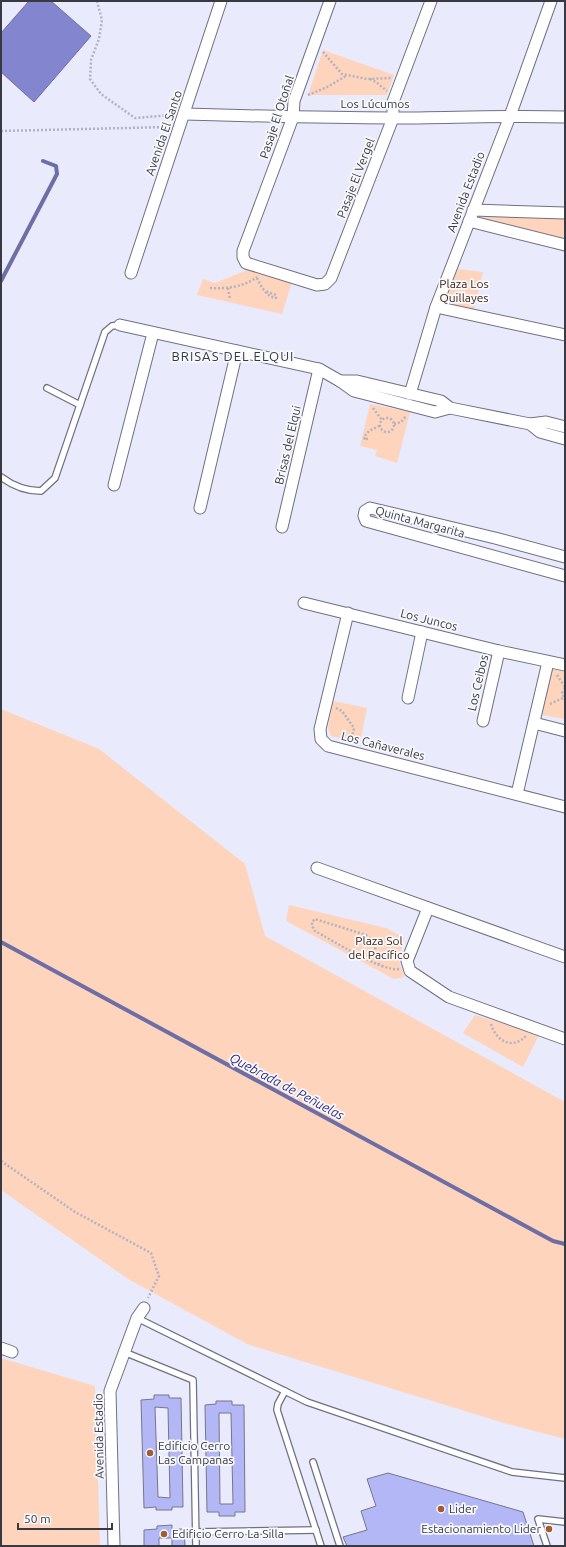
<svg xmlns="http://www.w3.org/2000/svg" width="566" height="1547" font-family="Ubuntu,sans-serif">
  <rect width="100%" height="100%" fill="#e9eafc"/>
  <!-- green -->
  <g fill="#fed4bd">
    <path d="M323,50L394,75L387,95H308Z"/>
    <path d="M484,216L565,219V241L482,221Z"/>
    <path d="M250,269L292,282L282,314L197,295L203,279L215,283Z"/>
    <path d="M458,269L483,272L474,309L444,304Z"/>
    <path d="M370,404L410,412L397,463L375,456L377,450L360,446Z"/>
    <path d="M555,667L565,670V719L542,715L539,706L549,671Z"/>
    <path d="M333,701L367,708L360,742L331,736L328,728Z"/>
    <path d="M1,709L99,749L245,864L265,936L565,1102V1439L504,1423L247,1344L128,1279L1,1190Z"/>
    <path d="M289,905L386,928L404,938L399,961L404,977L394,979L286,921Z"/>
    <path d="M475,1015L539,1035L523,1067L463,1033Z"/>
    <path d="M1,1358L95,1386L100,1546H1Z"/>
  </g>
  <!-- water -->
  <path fill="#8385cf" stroke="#6d6ea5" d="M29,1H51L91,36L34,102L1,72V33Z"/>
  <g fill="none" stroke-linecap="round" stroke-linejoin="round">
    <!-- stream -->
    <g stroke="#6d6ea5" stroke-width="4">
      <path d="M1,281L57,174L56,166L43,161"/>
      <path d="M1,942L553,1241L565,1244"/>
    </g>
  </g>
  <!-- building -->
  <g fill="#b3b7f5" stroke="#75778a" fill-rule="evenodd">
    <path d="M154,1395H169V1398H181L183,1507H172V1510H156V1507L144,1508L141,1400L154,1399ZM155,1407L168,1408L170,1498L158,1497Z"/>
    <path d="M216,1401H232V1405H244L245,1512H235V1516H219V1512H207L205,1405L216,1404ZM219,1413H231L233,1504H220Z"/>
    <path d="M388,1473L523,1512L534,1546H347L343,1537L367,1530L361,1511L376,1506L367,1479Z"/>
    <path d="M172,1525V1529H184L185,1546H172V1538H159V1546H144V1530L157,1529V1526Z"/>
  </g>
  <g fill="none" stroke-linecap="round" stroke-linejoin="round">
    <defs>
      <g id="service">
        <path d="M47,388L80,405"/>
        <path d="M1,477C13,486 27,491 41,491L55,478L105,332L112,326L120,325"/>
        <path d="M137,1318L307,1402L512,1472L565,1478"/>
        <path d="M124,1352L193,1380L196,1546"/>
        <path d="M285,1391L278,1404L277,1410L321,1546"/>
        <path d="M313,1462L340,1546"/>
        <path d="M196,1532L316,1530"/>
        <path d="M547,1546L538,1519L565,1522"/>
      </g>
      <g id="minor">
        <path d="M330,1L294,101L293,117L243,251V257L246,263L317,285L325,284L331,278L393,118V102L431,1"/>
        <path d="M185,114C254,116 323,118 392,118C449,118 507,115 565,117"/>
        <path d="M473,210L565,213"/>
        <path d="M469,221L565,245"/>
        <path d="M131,273L221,1"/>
        <path d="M436,307L565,335"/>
        <path d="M120,325L319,369L340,381"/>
        <path d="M410,394L436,307L510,116L551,1"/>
        <path d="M450,408L441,401L357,381H340L354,391L435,412L450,408L530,424"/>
        <path d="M565,427L546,422L530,424L540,432L565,439"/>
        <path d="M114,485L153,333"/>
        <path d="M200,508L237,351"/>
        <path d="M282,527L319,369"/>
        <path d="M565,557L495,538L370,508L365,511L364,516L366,521L565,576"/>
        <path d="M304,603L499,651L565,665"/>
        <path d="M348,613L320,729L321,739L328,746L565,807"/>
        <path d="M408,698L422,632"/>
        <path d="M483,721L499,651"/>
        <path d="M534,723L565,731"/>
        <path d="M517,794L548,662"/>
        <path d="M317,868L565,957"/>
        <path d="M428,908L407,961L410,971L449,997L565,1039"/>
        <path d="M1,1348L12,1352"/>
        <path d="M114,1546L110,1391L137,1318L144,1308"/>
      </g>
    </defs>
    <!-- service casing -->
    <use href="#service" stroke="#6f7083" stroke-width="8"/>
    <!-- minor casing -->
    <use href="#minor" stroke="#6f7083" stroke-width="13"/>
    <!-- path -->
    <g stroke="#b2b3c2" stroke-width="2.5" stroke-dasharray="2 2" stroke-linecap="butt">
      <path d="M97,1L102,20L99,39L91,60L90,79L101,94L135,118L171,115"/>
      <path d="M323,52L342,74L367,79L391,78"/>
      <path d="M370,79L376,82L387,91"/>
      <path d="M308,95L327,87L346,76"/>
      <path d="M1,131L168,127"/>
      <path d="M257,278C261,286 266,297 276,298V295L265,291"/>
      <path d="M210,288C226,289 244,287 257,277"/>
      <path d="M228,288L230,300"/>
      <path d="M373,408L382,420"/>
      <circle cx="387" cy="425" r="7"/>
      <path d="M394,424L401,422L406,416"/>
      <path d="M364,439L366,437L367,439L365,440L364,437L369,431L379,426"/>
      <path d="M557,675L565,687"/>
      <path d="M565,688L562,693L565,700"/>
      <path d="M550,704L563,698"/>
      <path d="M336,708L342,711L354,728L351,742"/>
      <path d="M379,965C377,953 375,942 366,935L315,919L312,922V926L315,931C332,940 382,972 399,969"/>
      <path d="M491,1024C496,1041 512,1050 526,1036"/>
      <path d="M1,1161L75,1212L151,1253L159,1276L148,1298"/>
    </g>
    <!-- service -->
    <use href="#service" stroke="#fff" stroke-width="5.5"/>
    <!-- minor -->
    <use href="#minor" stroke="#fff" stroke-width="11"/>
  </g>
  <!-- markers -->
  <g fill="#a15c2f" stroke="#f8f9fd" stroke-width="1.5">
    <circle cx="150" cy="1453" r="4"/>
    <circle cx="441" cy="1509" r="4"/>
    <circle cx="549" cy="1529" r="4"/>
    <circle cx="164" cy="1534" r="4"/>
  </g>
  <g text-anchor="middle" stroke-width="3.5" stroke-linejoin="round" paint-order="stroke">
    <!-- street labels -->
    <g font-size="12" fill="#393942" stroke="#f8f9fd">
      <text x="375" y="108">Los Lúcumos</text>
      <text transform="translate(277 117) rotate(-72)" y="4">Pasaje El Otoñal</text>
      <text transform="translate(164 133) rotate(-71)" y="4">Avenida El Santo</text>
      <text transform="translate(356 178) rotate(-69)" y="4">Pasaje El Vergel</text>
      <text transform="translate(466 192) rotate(-69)" y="4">Avenida Estadio</text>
      <text transform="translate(288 445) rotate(-77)" y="4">Brisas del Elqui</text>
      <text transform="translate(420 522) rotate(15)" y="4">Quinta Margarita</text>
      <text transform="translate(429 620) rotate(14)" y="4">Los Juncos</text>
      <text transform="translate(478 683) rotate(-77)" y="4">Los Ceibos</text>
      <text transform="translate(383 746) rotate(14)" y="4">Los Cañaverales</text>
      <text transform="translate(99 1436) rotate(-91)" y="4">Avenida Estadio</text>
    </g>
    <!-- park labels -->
    <g font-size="12" fill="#41220f" stroke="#f8f9fd">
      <text x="464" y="288">Plaza Los<tspan x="464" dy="14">Quillayes</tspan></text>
      <text x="379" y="945">Plaza Sol<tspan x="379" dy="14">del Pacífico</tspan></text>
    </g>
    <!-- poi labels -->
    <g font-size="12" fill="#393942" stroke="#f8f9fd" text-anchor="start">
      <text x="158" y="1450">Edificio Cerro<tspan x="158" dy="14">Las Campanas</tspan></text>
      <text x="449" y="1513">Lider</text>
      <text x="541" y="1533" text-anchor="end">Estacionamiento Lider</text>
      <text x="172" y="1538">Edificio Cerro La Silla</text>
    </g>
    <!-- neighbourhood labels -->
    <g font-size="13" letter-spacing="1" fill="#393942" stroke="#f8f9fd">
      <text x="233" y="361">BRISAS DEL ELQUI</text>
    </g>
    <!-- water labels -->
    <g font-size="13" font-style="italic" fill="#332a80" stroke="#f8f9fd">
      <text transform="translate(287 1086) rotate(28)" y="5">Quebrada de Peñuelas</text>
    </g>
  </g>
  <!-- border -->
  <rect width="566" height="1547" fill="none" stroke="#393942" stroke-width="4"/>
  <!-- scale -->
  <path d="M18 1523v6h94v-6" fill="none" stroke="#393942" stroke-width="2"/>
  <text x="24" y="1523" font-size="12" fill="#393942" stroke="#f8f9fd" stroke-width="3" paint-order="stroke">50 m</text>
</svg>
